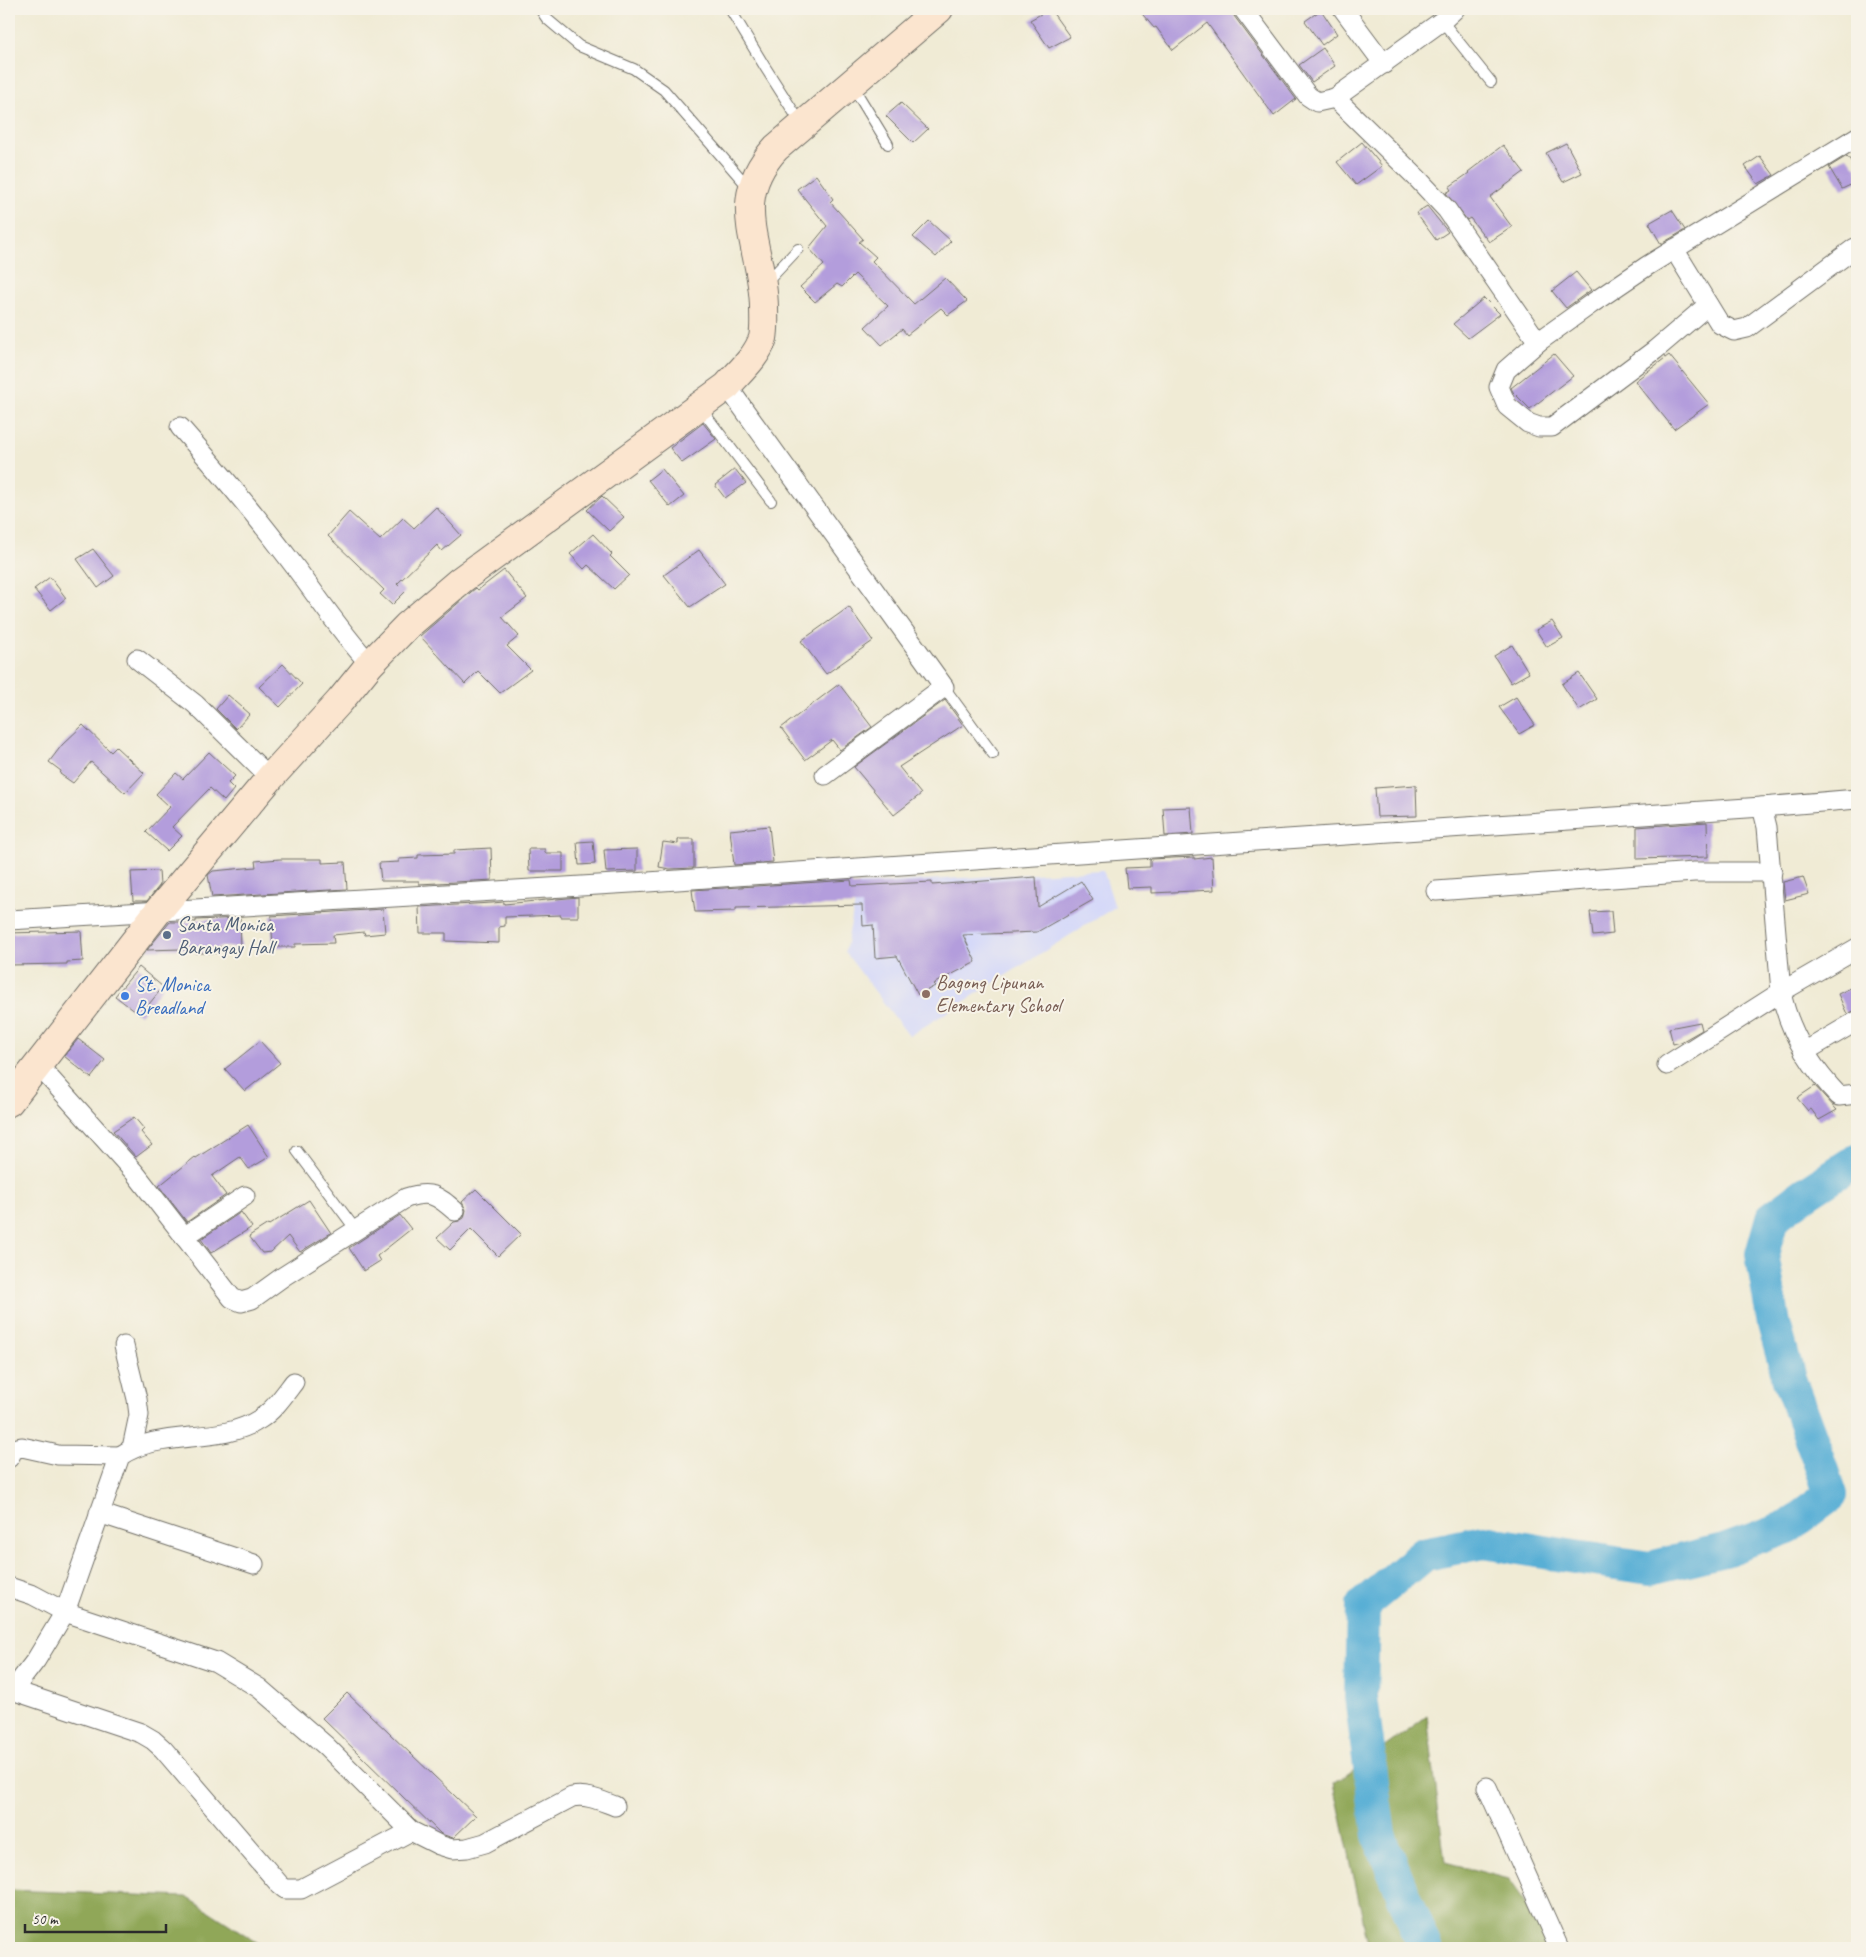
<svg xmlns="http://www.w3.org/2000/svg" width="1866" height="1957" font-family="Caveat,sans-serif">
  <rect width="100%" height="100%" fill="#f7f3e8"/>
  <filter id="ink" filterUnits="userSpaceOnUse"><feTurbulence type="fractalNoise" baseFrequency=".02" numOctaves="2"/><feDisplacementMap in="SourceGraphic" scale="10" xChannelSelector="R" yChannelSelector="G"/><feConvolveMatrix kernelMatrix="1 2 1 2 8 2 1 2 1" color-interpolation-filters="sRGB"/></filter>
  <filter id="wash" filterUnits="userSpaceOnUse"><feTurbulence type="fractalNoise" baseFrequency=".0096" numOctaves="4" result="noise"/><feDisplacementMap in="SourceGraphic" scale="20" xChannelSelector="R" yChannelSelector="G"/><feGaussianBlur stdDeviation="1.12" result="paint"/><feColorMatrix in="noise" values="0 0 0 0 0 0 0 0 0 0 0 0 0 0 0 0 0 1.4 0 .05"/><feComposite in="paint" operator="in"/></filter>
  <g filter="url(#wash)">
    <rect width="100%" height="100%" fill="#f0ebd5"/>
    <!-- built -->
    <path fill="#d4d8f9" d="M1103,870L1115,907L909,1036L845,952L859,884Z"/>
    <!-- forest -->
    <g fill="#90a758" stroke="#5e6942">
      <path d="M1427,1716L1445,1862L1509,1879L1558,1948H1369L1334,1784Z"/>
      <path d="M9,1890L187,1897L266,1948H9Z"/>
    </g>
    <g fill="none" stroke-linecap="round" stroke-linejoin="round">
      <!-- river -->
      <path stroke="#58afd5" stroke-width="34" d="M1425,1948L1379,1835L1361,1697L1363,1605L1424,1554L1484,1542L1568,1556L1650,1568L1724,1550L1788,1527L1831,1495L1823,1471L1789,1379L1774,1324L1762,1254L1772,1218L1806,1193L1857,1160"/>
    </g>
    <g id="blocks">
      <!-- building -->
      <g fill="#b39ddc">
        <path d="M1050,9L1070,37L1049,48L1030,20Z"/>
        <path d="M1138,9H1232L1234,16L1296,99L1274,116L1207,23L1173,50L1156,27L1154,28Z"/>
        <path d="M1321,10L1337,34L1322,45L1305,21Z"/>
        <path d="M1323,48L1335,66L1312,82L1299,65Z"/>
        <path d="M901,103L928,129L913,143L886,116Z"/>
        <path d="M1362,142L1382,166L1356,185L1337,162Z"/>
        <path d="M1566,143L1582,173L1563,182L1546,153Z"/>
        <path d="M1503,145L1524,172L1490,197L1512,227L1489,242L1470,218L1467,220L1446,193L1451,190L1449,187L1469,173L1468,172Z"/>
        <path d="M1760,156L1774,175L1758,184L1745,166Z"/>
        <path d="M1847,156L1857,169V182L1842,189L1829,167Z"/>
        <path d="M816,175L833,199L830,202L863,239L859,242L876,257L872,261L914,304L945,278L967,301L948,315L941,308L907,335L902,329L882,345L865,327L888,306L855,274L842,287L837,284L815,302L800,287L824,265L809,248L827,226L797,189Z"/>
        <path d="M1427,206L1448,232L1436,240L1416,213Z"/>
        <path d="M1672,210L1685,230L1661,244L1649,223Z"/>
        <path d="M929,221L951,241L936,257L913,237Z"/>
        <path d="M1576,272L1591,290L1566,308L1552,291Z"/>
        <path d="M1484,298L1500,314L1468,338L1453,324Z"/>
        <path d="M1554,354L1573,376L1530,409L1513,392L1511,388Z"/>
        <path d="M1669,355L1709,404L1674,429L1635,381Z"/>
        <path d="M703,423L716,439L682,463L670,448Z"/>
        <path d="M662,469L684,496L670,507L648,480Z"/>
        <path d="M735,469L746,483L725,498L715,485Z"/>
        <path d="M602,496L624,517L609,531L587,510Z"/>
        <path d="M436,507L461,535L442,551L437,545L397,584L405,592L392,605L380,594L384,590L328,536L349,512L380,540L403,518L414,528Z"/>
        <path d="M593,534L612,554L610,556L629,575L614,589L588,565L584,569L570,554Z"/>
        <path d="M93,549L114,576L98,588L77,559Z"/>
        <path d="M699,550L725,584L690,607L664,575Z"/>
        <path d="M504,570L527,598L502,617L519,636L507,646L531,670L500,693L478,671L465,684L420,636L471,592L476,588L478,590Z"/>
        <path d="M50,577L66,598L51,610L34,589Z"/>
        <path d="M849,607L873,641L826,674L801,641Z"/>
        <path d="M1552,621L1563,638L1547,647L1536,630Z"/>
        <path d="M1512,645L1529,673L1511,683L1494,656Z"/>
        <path d="M283,664L302,684L280,707L259,687Z"/>
        <path d="M1579,673L1597,699L1579,710L1562,684Z"/>
        <path d="M839,684L872,727L840,750L832,740L805,760L781,728Z"/>
        <path d="M228,695L250,714L236,729L216,709Z"/>
        <path d="M1516,697L1535,725L1519,734L1499,707Z"/>
        <path d="M945,700L963,725L899,767L921,794L894,815L854,767Z"/>
        <path d="M83,725L111,752L116,747L144,773L125,793L91,762L73,783L60,774L61,771L49,762L62,745Z"/>
        <path d="M209,752L235,776L228,783L234,789L224,801L210,788L172,827L182,836L167,851L146,832L170,807L156,794L176,773L183,779Z"/>
        <path d="M1416,785L1417,816L1377,817L1375,788Z"/>
        <path d="M1191,807L1193,834L1165,836L1163,808Z"/>
        <path d="M1707,822L1708,857L1637,859V827Z"/>
        <path d="M769,826L773,862L734,865L730,830Z"/>
        <path d="M678,839H694V868L670,869L659,867L663,842L678,844Z"/>
        <path d="M593,841L595,864L579,865L577,842Z"/>
        <path d="M491,848L492,880L419,884V881H381L379,863L399,862V859L418,858V855L454,854V850Z"/>
        <path d="M528,849H545V853H563V871H529Z"/>
        <path d="M637,849V871L606,872L604,850Z"/>
        <path d="M1194,857V859L1212,857L1214,890L1152,893V887L1127,888L1125,868L1150,867V859Z"/>
        <path d="M280,859H322V863L345,862L347,889L212,897L208,875L213,871L256,867L255,861Z"/>
        <path d="M159,871L160,885L147,901H133L131,872Z"/>
        <path d="M1036,877L1038,907L1081,881L1093,900L1037,932L963,935L976,962L933,984L935,986L918,995L897,956L875,958L873,925L863,926L862,905L736,908V911L695,912L692,890L851,880L852,886L932,882V885Z"/>
        <path d="M1803,877L1809,894L1785,900L1783,882Z"/>
        <path d="M578,897V917H561V915L505,917V926L499,927V943L446,941V933H420L419,907L492,903L504,902V904Z"/>
        <path d="M383,909L385,933L365,935L364,932L333,935L334,943L295,944V947H273L271,916Z"/>
        <path d="M1611,911L1613,934L1593,936L1590,912Z"/>
        <path d="M240,918L241,947H218V953H196V950L181,949L147,950L170,922H196V920Z"/>
        <path d="M81,931L83,961L67,962V964L9,965V933Z"/>
        <path d="M139,967L163,987L140,1015L115,996Z"/>
        <path d="M1857,985V1010L1847,1014L1838,994Z"/>
        <path d="M1700,1022L1702,1030L1681,1042L1673,1044L1669,1028Z"/>
        <path d="M78,1039L105,1060L91,1078L64,1056Z"/>
        <path d="M260,1041L280,1063L245,1091L225,1069Z"/>
        <path d="M1815,1086L1837,1110L1819,1120L1811,1109L1808,1111L1797,1098Z"/>
        <path d="M134,1117L144,1129L141,1132L152,1145L136,1157L113,1131Z"/>
        <path d="M248,1125L269,1157L249,1169L240,1157L212,1176L226,1195L187,1222L159,1186L195,1157L196,1158Z"/>
        <path d="M476,1189L521,1234L498,1256L471,1229L450,1250L437,1238L454,1222L459,1221L464,1218L466,1210L462,1202Z"/>
        <path d="M309,1200L331,1233L300,1252L288,1236L271,1252L262,1253L249,1236L268,1224L269,1225Z"/>
        <path d="M241,1212L252,1227L211,1253L201,1239Z"/>
        <path d="M400,1215L411,1229L377,1256L380,1261L364,1271L349,1248Z"/>
        <path d="M347,1693L476,1816L453,1838L441,1834L322,1718Z"/>
      </g>
    </g>
  </g>
  <g filter="url(#ink)">
    <use href="#blocks" fill-opacity="0" stroke="#706e66" stroke-width="1"/>
    <g fill="none" stroke-linecap="round" stroke-linejoin="round">
      <defs>
        <g id="lane">
          <path d="M540,9L547,19L579,46L634,69L664,90L750,189"/>
          <path d="M730,9L765,67L802,125"/>
          <path d="M1442,21L1491,82"/>
          <path d="M852,85L888,144"/>
          <path d="M766,283L798,249"/>
          <path d="M699,406L771,501"/>
          <path d="M944,687L993,754"/>
          <path d="M297,1151L356,1230"/>
        </g>
        <g id="street">
          <path d="M1243,9L1308,96L1317,102L1335,98L1442,21L1455,9"/>
          <path d="M1343,9L1384,64"/>
          <path d="M1335,98L1417,178L1447,210L1538,342"/>
          <path d="M1674,249L1720,324L1734,331L1747,328L1855,248"/>
          <path d="M1708,305L1655,350L1552,427H1539L1528,423L1507,406L1499,387L1506,370L1538,342L1591,304L1647,266L1857,137"/>
          <path d="M727,386L944,687L825,775"/>
          <path d="M180,427C218,470 255,514 289,559C316,594 340,632 370,664"/>
          <path d="M137,659L195,704L270,778"/>
          <path d="M1762,807L1767,827L1781,992C1789,1032 1811,1067 1839,1096L1857,1094"/>
          <path d="M1436,891L1694,872H1772"/>
          <path d="M9,920L648,882L1762,807L1857,799"/>
          <path d="M1804,1052L1857,1021"/>
          <path d="M38,1065L135,1173L232,1298L241,1302L252,1299L284,1276L406,1198C430,1190 437,1195 455,1211"/>
          <path d="M1667,1065L1781,992L1857,948"/>
          <path d="M184,1237L245,1196"/>
          <path d="M124,1346L137,1399L139,1415L132,1448"/>
          <path d="M9,1458L14,1449L22,1447L58,1455L120,1456"/>
          <path d="M99,1513L254,1564"/>
          <path d="M9,1587L33,1595L65,1612L216,1662L259,1688L326,1746L411,1831L439,1845L452,1849L467,1848L485,1843L572,1797C587,1794 601,1801 615,1806"/>
          <path d="M9,1689L141,1733L153,1740L163,1749L280,1885L285,1889H301L411,1831"/>
          <path d="M13,1690L36,1660L65,1612L120,1456C161,1428 219,1446 260,1419C274,1410 284,1395 294,1382"/>
          <path d="M1487,1787L1559,1948"/>
        </g>
        <path id="secondary" d="M9,1102L159,910L270,778L340,701L370,664L407,626L461,580L727,386C740,371 757,357 763,338C765,328 764,317 764,307C763,246 726,202 776,148L939,9"/>
      </defs>
      <!-- lane casing -->
      <use href="#lane" stroke="#706e66" stroke-width="12"/>
      <!-- street casing -->
      <use href="#street" stroke="#706e66" stroke-width="21"/>
      <!-- secondary casing -->
      <use href="#secondary" stroke="#706e66" stroke-width="30"/>
      <!-- lane -->
      <use href="#lane" stroke="#fff" stroke-width="10"/>
      <!-- street -->
      <use href="#street" stroke="#fff" stroke-width="19"/>
      <!-- secondary -->
      <use href="#secondary" stroke="#fbe5cf" stroke-width="28"/>
    </g>
  </g>
  <!-- markers -->
  <circle fill="#5c6f8a" stroke="#f7f3e8" stroke-width="2" cx="167" cy="935" r="5"/>
  <circle fill="#8d6e63" stroke="#f7f3e8" stroke-width="2" cx="926" cy="994" r="5"/>
  <circle fill="#3f7fe0" stroke="#f7f3e8" stroke-width="2" cx="125" cy="996" r="5"/>
  <g text-anchor="middle" stroke-width="4" stroke-linejoin="round" paint-order="stroke">
    <!-- service labels -->
    <g font-size="20" fill="#4e5e75" stroke="#f7f3e8" text-anchor="start">
      <text x="177" y="931">Santa Monica<tspan x="177" dy="23">Barangay Hall</tspan></text>
    </g>
    <!-- education labels -->
    <g font-size="20" fill="#785e54" stroke="#f7f3e8" text-anchor="start">
      <text x="936" y="989">Bagong Lipunan<tspan x="936" dy="23">Elementary School</tspan></text>
    </g>
    <!-- shop labels -->
    <g font-size="20" fill="#366cbe" stroke="#f7f3e8" text-anchor="start">
      <text x="135" y="991">St. Monica<tspan x="135" dy="23">Breadland</tspan></text>
    </g>
  </g>
  <!-- margin -->
  <rect width="1866" height="1957" fill="none" stroke="#f7f3e8" stroke-width="30"/>
  <!-- scale -->
  <path d="M25 1924v8h141v-8" fill="none" stroke="#2b2b2b" stroke-width="2.5"/>
  <text x="32" y="1924" font-size="15" fill="#2b2b2b" stroke="#f7f3e8" stroke-width="4" paint-order="stroke">50 m</text>
</svg>
